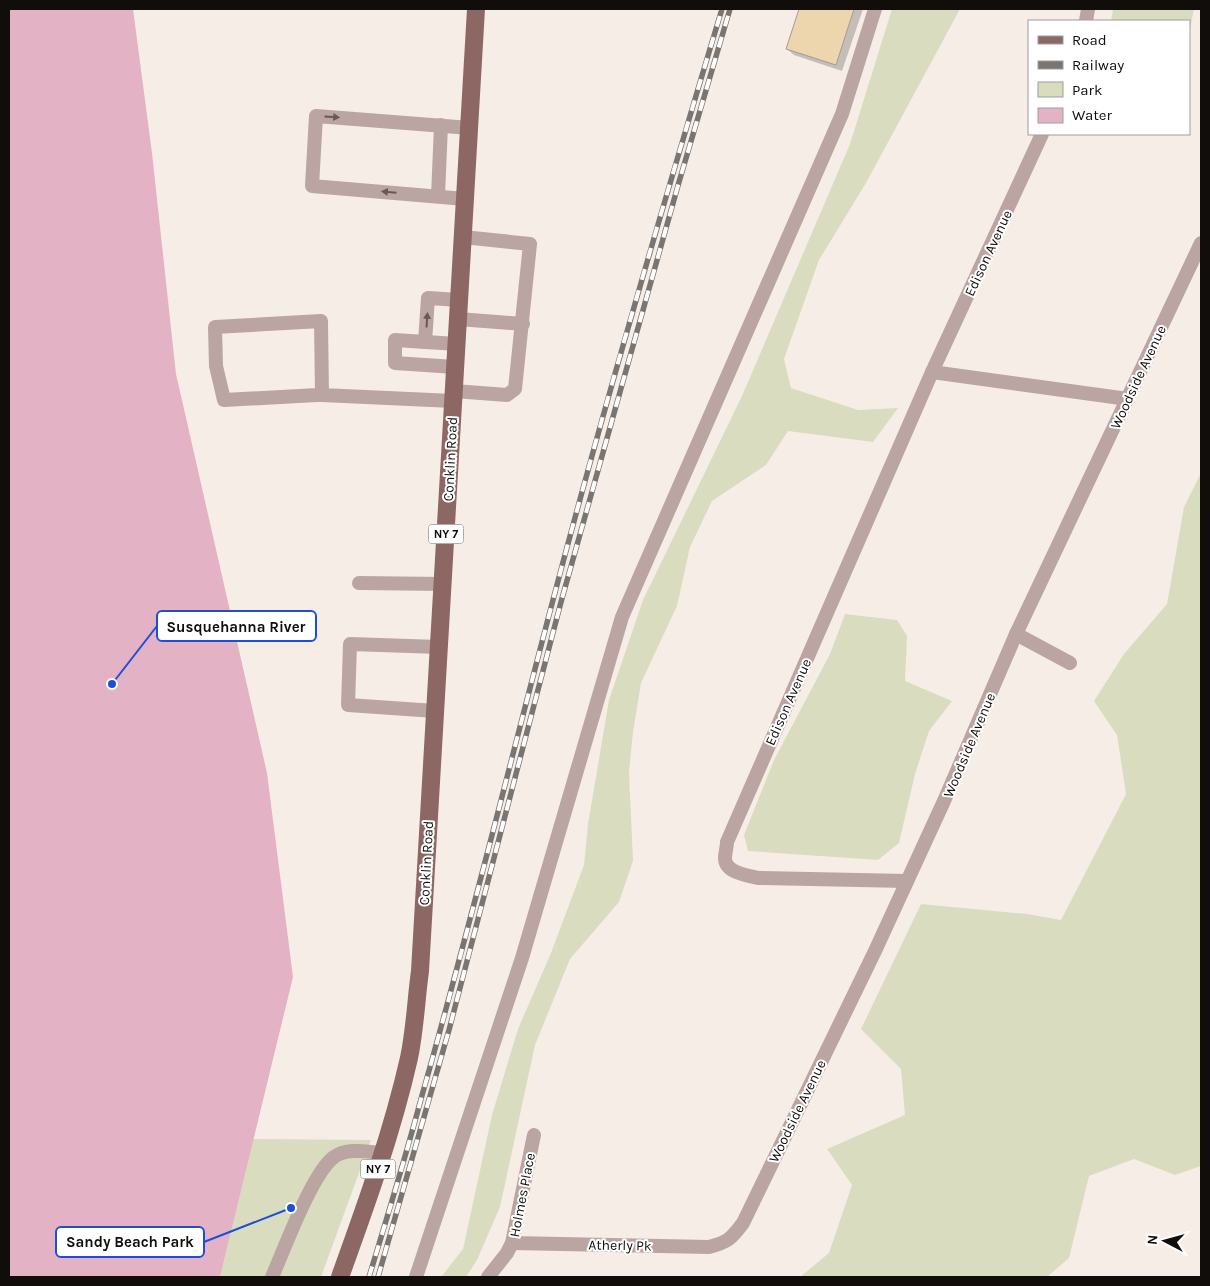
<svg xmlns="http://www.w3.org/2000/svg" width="1210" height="1286" font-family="Karla,sans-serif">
  <rect width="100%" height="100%" fill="#f7ede7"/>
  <!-- green -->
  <g fill="#dadcbf">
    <path d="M892,9H960L866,183L819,260L784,359L791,388L858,410L898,408L873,442L788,431L766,465L712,501L690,547L677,606L641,683L633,732L629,772L633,861L619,902L570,959L535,1045L500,1207L477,1260L466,1277H441L463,1249L492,1115L518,1029L551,953L584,865L588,824L609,700L643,600L742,396L850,144Z"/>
    <path d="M1113,9H1194L1189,33V21H1111Z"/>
    <path d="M1201,473V1166L1175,1175L1134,1159L1089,1176L1069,1258L1047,1277H800L829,1253L852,1185L827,1149L905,1115L901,1069L861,1029L921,904L1027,914L1061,920L1126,794L1117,735L1094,701L1124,654L1167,604L1184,507Z"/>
    <path d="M845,614L897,620L907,636L905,681L952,701L929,731L915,774L899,843L878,860L748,851L744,835L774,760L830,654Z"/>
    <path d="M253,1139L371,1140L321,1277H220Z"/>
  </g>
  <!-- water -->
  <path fill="#e3b3c5" d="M9,9H133L152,153L176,374L267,773L293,977L220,1277H9Z"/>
  <!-- shadow -->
  <path fill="#0003" d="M800,9H863L842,71L794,55L787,49Z"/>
  <!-- building -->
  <path fill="#edd5ad" stroke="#a29c94" d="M799,9H854L836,65L786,49Z"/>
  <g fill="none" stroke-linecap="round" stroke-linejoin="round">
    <!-- minor -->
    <g stroke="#bba5a3" stroke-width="14">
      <path d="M1086,21L1088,9"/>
      <path d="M438,196L441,125"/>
      <path d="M465,199L312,186L316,116L470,128"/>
      <path d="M458,319L523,324"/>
      <path d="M425,342L428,298L459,300"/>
      <path d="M455,367L395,363V340L457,344"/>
      <path d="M932,372L1128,399"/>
      <path d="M454,391L507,395L515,389L530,244L463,237"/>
      <path d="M322,395L321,321L215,327L216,366L224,400L317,395H322L453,401"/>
      <path d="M359,583L443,584"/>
      <path d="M1016,634L1070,663"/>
      <path d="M435,711L348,705L350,644L439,647"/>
      <path d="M907,881L758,878C747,875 725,873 725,858C725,853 727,847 727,842L932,372L1042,134"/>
      <path d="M512,1243L709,1247C728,1242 731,1239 743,1223L875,951L944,801L1016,634L1201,243"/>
      <path d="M272,1277C284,1250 312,1173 334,1157C347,1147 368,1152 383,1153"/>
      <path d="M416,1277L522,958L622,617L842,114L875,9"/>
      <path d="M488,1277L507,1253L512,1243L534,1135"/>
    </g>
    <!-- major -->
    <path stroke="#8d6764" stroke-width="18" d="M340,1277C366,1205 392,1133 409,1058C415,1030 416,1000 420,971L476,9"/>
    <defs>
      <g id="rail">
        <path d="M369,1277C387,1218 405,1159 421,1099C468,934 509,767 553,600C605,402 663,205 722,9"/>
        <path d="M378,1277L449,1030L561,602L679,182L730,9"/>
      </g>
    </defs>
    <!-- rail casing -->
    <use href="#rail" stroke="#7b7571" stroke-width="5.5"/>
    <!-- rail -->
    <use href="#rail" stroke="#fff" stroke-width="4" stroke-dasharray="11" stroke-linecap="butt"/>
  </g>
  <!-- one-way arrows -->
  <defs><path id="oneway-solid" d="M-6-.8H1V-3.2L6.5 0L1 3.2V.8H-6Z" transform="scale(1.25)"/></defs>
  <g fill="#665957">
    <use href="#oneway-solid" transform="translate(332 117) rotate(4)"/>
    <use href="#oneway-solid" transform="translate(389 192) rotate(-175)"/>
    <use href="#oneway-solid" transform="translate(427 320) rotate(-86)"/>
  </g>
  <g text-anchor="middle" stroke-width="4" stroke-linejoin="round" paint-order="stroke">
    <!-- shield labels -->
    <g fill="#fff" stroke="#585654" stroke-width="1">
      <rect x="428.5" y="524.5" width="35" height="19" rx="4"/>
      <rect x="360.5" y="1159.5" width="35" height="19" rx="4"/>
    </g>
    <g font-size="12" font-weight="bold" fill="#100d0b">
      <text x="446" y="538">NY 7</text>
      <text x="378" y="1173">NY 7</text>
    </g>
    <!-- street labels -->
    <g font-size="14" fill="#100d0b" stroke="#fff">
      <text transform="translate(988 253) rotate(-65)" y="5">Edison Avenue</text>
      <text transform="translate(1138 377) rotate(-65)" y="5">Woodside Avenue</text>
      <text transform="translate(450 459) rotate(-87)" y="5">Conklin Road</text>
      <text transform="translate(788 702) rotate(-66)" y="5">Edison Avenue</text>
      <text transform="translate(969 745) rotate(-67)" y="5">Woodside Avenue</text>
      <text transform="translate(426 863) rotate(-87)" y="5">Conklin Road</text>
      <text transform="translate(797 1111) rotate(-64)" y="5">Woodside Avenue</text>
      <text transform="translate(522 1195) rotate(-79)" y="5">Holmes Place</text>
      <text transform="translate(620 1245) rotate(1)" y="5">Atherly Pk</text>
    </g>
  </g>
  <!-- callouts -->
  <path fill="none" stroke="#1d4ed8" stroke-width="2" d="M112 684L157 626M291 1208L204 1242"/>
  <g fill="#1d4ed8" stroke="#fff" stroke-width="2">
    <circle cx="112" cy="684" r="5"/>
    <circle cx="291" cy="1208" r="5"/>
  </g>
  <g fill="#fff" stroke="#1d4ed8" stroke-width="2">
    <rect x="157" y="611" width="159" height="30" rx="5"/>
    <rect x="56" y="1227" width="148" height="30" rx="5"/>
  </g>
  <g font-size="15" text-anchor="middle" font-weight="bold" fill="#100d0b">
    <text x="236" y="632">Susquehanna River</text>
    <text x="130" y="1247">Sandy Beach Park</text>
  </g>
  <!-- border -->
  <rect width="1210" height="1286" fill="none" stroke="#100d0b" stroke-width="20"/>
  <!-- legend -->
  <rect x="1028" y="20" width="162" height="115" fill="#ffffff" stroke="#9f9e9d"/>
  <rect x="1038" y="36" width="25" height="8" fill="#8d6764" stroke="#9f9e9d"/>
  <text x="1072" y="45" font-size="15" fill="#100d0b">Road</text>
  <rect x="1038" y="61" width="25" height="8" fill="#7b7571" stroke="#9f9e9d"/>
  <text x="1072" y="70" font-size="15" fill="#100d0b">Railway</text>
  <rect x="1038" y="82" width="25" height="15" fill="#dadcbf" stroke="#9f9e9d"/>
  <text x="1072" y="95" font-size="15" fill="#100d0b">Park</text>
  <rect x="1038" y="108" width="25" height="15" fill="#e3b3c5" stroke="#9f9e9d"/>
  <text x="1072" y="120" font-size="15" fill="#100d0b">Water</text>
  <!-- north arrow -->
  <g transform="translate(1165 1241) rotate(276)" stroke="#ffffff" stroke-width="4" paint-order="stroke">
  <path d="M0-4L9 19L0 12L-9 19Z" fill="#100d0b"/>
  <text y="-8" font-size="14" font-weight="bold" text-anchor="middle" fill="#100d0b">N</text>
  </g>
</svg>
